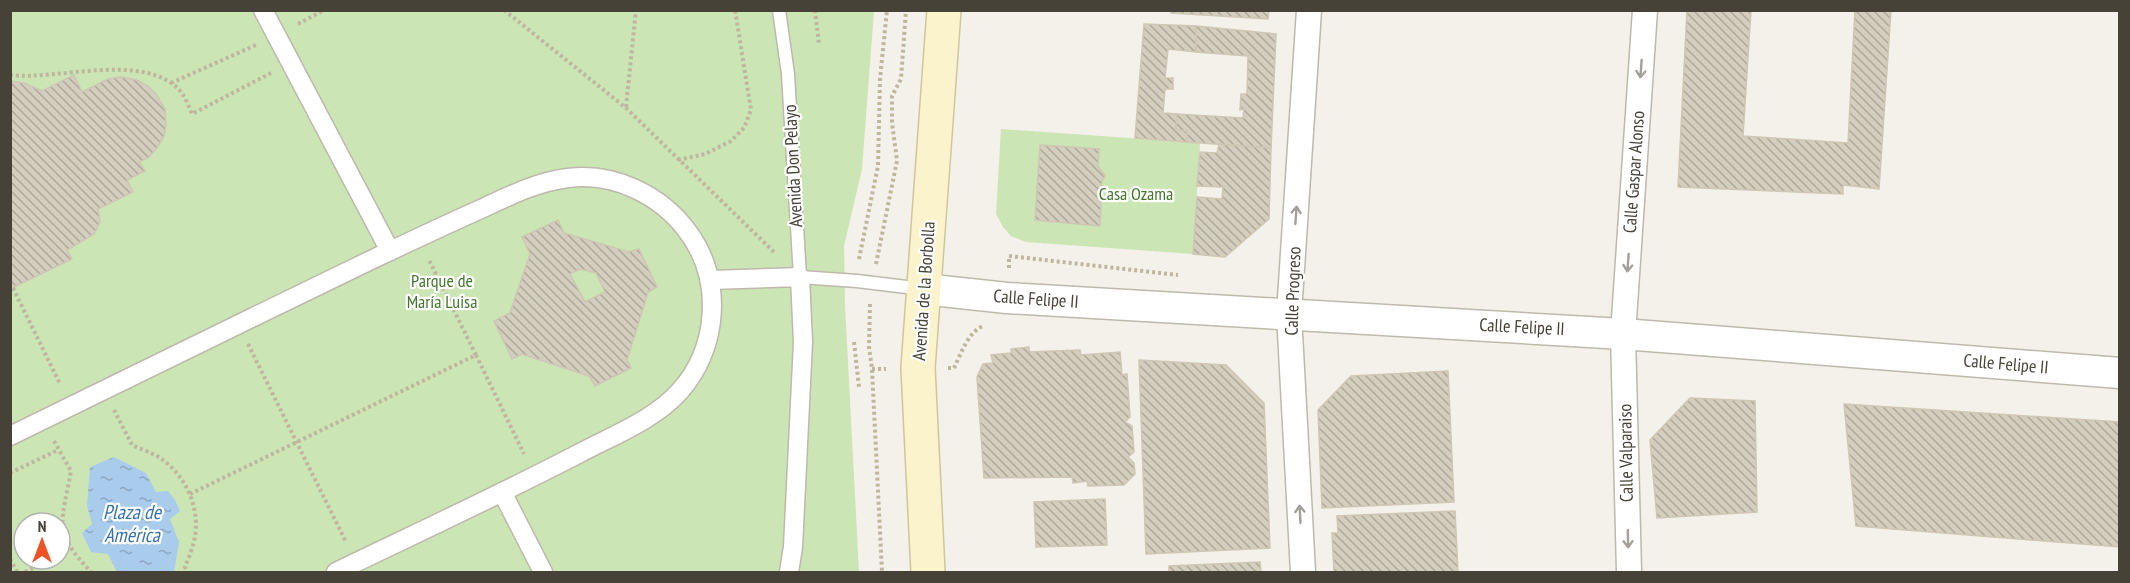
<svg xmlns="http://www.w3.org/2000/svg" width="2130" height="583" font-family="'PT Sans Narrow',sans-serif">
  <defs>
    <pattern id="water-ripples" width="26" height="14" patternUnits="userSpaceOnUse" patternTransform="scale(1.5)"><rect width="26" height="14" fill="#a9cbec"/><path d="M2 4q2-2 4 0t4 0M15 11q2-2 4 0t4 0" fill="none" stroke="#8ba6c0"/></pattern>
    <pattern id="building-back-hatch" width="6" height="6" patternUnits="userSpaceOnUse" patternTransform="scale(1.5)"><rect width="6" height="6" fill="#d4cebf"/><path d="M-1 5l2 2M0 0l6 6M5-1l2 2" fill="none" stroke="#aea99c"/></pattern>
  </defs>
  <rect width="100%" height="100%" fill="#f3f1e9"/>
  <!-- green -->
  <g fill="#cbe5b4" fill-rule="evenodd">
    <path d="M10,11H874L862,169L844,246L845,305L859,572H11ZM24,523H60V559H24Z"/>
    <path d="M1001,129L1200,143L1193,254L1026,242L1011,236L1003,227L996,214Z"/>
  </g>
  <!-- water -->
  <path fill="url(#water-ripples)" d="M114,457L146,473L156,492L168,491L175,500L180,511L170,519L179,542L174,572H117L108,554L91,552L82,533L92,524L87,505L90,467Z"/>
  <!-- building -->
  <g fill="url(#building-back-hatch)" stroke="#cfc6b3" stroke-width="1.5" fill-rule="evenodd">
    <path d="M1171,10H1269L1268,19L1171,13Z"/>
    <path d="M1687,10H1751L1743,136L1848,143L1855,10H1891L1879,189L1843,185V194L1678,187Z"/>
    <path d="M1144,24L1196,26V52L1168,49L1165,78H1173V89H1165L1163,113L1177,114L1176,130L1187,131V142L1135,138Z"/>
    <path d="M1196,26L1276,34L1271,148L1187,142V131L1176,130L1177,114L1243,118L1244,109L1240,110L1241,94H1247L1248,56L1196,52Z"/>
    <path d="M74,75L82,92L108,79L121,77L137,80L148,86L156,94L165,109L166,125L164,136L157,148L148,158L139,162L145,171L127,180L133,192L98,209L100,222L94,234L67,250L72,259L10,289V81L24,83L42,91Z"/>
    <path d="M1219,144L1271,148L1269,219L1225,257L1193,254L1197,197L1222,199L1223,187L1197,186L1200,152L1217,153Z"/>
    <path d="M1040,145L1099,149L1098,166L1105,176L1102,181L1100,226L1035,220Z"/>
    <path d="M558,220L564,233L629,252L639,249L657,287L648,292L627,360L631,368L595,386L589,376L522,354L512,359L494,321L510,313L530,254L522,237ZM580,269L596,273L605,292L585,302L570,274Z"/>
    <path d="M1029,347V352L1080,350L1081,355L1120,352L1122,375L1127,374L1130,417L1125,422L1132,426L1134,452L1128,457L1134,463L1135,474L1124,485L1088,486L1087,481L1073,483L1072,477L984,478L977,377L983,364L993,363L991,355L1011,353V349Z"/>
    <path d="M1139,360L1226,365L1264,403L1270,548L1146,554Z"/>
    <path d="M1448,371L1454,502L1322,508L1318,410L1351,376Z"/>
    <path d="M1690,398L1755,401L1757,512L1657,518L1650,440Z"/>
    <path d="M1844,404L2120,422V547L1856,526Z"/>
    <path d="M1105,499L1107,545L1036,547L1034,502Z"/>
    <path d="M1455,511L1458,572H1334L1332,533H1338L1337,516Z"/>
    <path d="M1260,562L1261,572H1169V566Z"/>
  </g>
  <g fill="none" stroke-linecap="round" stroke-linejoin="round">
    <defs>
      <path id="service" d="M779,10L788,74L800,277L857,281L923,289"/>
      <g id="pedestrian">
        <path d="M263,10L390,251"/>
        <path d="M710,280L800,277L803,342L793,547L789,572"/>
        <path d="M10,436C131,376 252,318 373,259C409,242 445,225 481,209C509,196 536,182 568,178C614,172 661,195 688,232C723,279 719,347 680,391C654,420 614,435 580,453C499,495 417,533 336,572"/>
        <path d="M502,492L543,572"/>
      </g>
      <g id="minor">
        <path d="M1303,572L1289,314L1309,10"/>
        <path d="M1629,572L1623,334L1645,10"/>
      </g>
      <path id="tertiary" d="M923,289L1007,298L1623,334L2120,373"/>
      <path id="secondary" d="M928,572L918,368L944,10"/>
    </defs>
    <!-- service casing -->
    <use href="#service" stroke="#beb9ac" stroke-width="15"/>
    <!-- pedestrian casing -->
    <use href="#pedestrian" stroke="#beb9ac" stroke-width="21"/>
    <!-- minor casing -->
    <use href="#minor" stroke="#beb9ac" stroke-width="27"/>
    <!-- tertiary casing -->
    <use href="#tertiary" stroke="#beb9ac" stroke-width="33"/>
    <!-- secondary casing -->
    <use href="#secondary" stroke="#d0c69b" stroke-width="36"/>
    <!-- path -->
    <g stroke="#bfb69e" stroke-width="4" stroke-dasharray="3 3" stroke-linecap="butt">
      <path d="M504,10L626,108L776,254"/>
      <path d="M815,10L819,44"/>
      <path d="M298,24L324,10"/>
      <path d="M10,75C57,81 147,50 182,93C186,99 189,107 192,114L271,73"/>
      <path d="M171,83L256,45"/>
      <path d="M626,107L636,10"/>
      <path d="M678,160L705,154L731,141L744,128L751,110L735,10"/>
      <path d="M859,259L878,166L880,79L887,10"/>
      <path d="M876,264L897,161L892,123V96L901,79L906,10"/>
      <path d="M1009,268V256L1178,275"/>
      <path d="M13,288L60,384"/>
      <path d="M870,304L869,347L872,369L882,572"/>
      <path d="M854,342L859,387"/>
      <path d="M248,344L346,542"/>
      <path d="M476,355L524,454"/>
      <path d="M948,368H954C961,354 968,332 983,326"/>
      <path d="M872,369H886"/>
      <path d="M114,410L132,445C140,449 150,452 157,456C185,473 202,509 194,541C192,550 188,559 185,567L187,572"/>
      <path d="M54,441L71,471C62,523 51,530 91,572"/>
      <path d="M10,473L58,450"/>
      <path d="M190,494L476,355L429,260"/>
      <path d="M60,554L70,548"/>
      <path d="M10,559L17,572"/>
      <path d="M25,572L50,559"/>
    </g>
    <!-- service -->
    <use href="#service" stroke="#fff" stroke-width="12"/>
    <!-- pedestrian -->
    <use href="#pedestrian" stroke="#fff" stroke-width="18"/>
    <!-- minor -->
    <use href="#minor" stroke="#fff" stroke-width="24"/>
    <!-- tertiary -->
    <use href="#tertiary" stroke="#fff" stroke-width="30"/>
    <!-- secondary -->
    <use href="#secondary" stroke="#fbf3cb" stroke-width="33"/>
  </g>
  <!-- one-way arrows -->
  <defs><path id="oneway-shaft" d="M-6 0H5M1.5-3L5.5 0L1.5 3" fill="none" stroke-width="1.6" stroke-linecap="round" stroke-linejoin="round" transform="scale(1.5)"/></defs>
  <g stroke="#a3a09c">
    <use href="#oneway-shaft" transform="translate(1641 69) rotate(94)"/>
    <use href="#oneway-shaft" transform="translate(1296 215) rotate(-86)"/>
    <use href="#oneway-shaft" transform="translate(1628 263) rotate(94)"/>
    <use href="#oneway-shaft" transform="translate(1300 514) rotate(-93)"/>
    <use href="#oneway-shaft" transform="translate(1628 539) rotate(89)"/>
  </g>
  <g text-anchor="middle" stroke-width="4.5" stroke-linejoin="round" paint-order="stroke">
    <!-- street labels -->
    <g font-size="18" fill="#474238" stroke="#fff">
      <text transform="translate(793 166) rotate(-93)" y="6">Avenida Don Pelayo</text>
      <text transform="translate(1634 172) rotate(-86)" y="6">Calle Gaspar Alonso</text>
      <text transform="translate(924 291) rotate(-86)" y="6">Avenida de la Borbolla</text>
      <text transform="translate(1293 291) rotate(-88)" y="6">Calle Progreso</text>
      <text transform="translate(1036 299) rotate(4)" y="6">Calle Felipe II</text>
      <text transform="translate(1522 327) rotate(3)" y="6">Calle Felipe II</text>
      <text transform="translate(2006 364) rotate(5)" y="6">Calle Felipe II</text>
      <text transform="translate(1626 453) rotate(-91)" y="6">Calle Valparaiso</text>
    </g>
    <!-- park labels -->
    <g font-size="18" fill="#43752e" stroke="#fff">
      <text x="1136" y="200">Casa Ozama</text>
      <text x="442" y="287">Parque de<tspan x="442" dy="21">María Luisa</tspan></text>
    </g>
    <!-- water labels -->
    <g font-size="20" font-style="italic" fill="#3771ac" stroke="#fff">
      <text x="132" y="519">Plaza de<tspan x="132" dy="23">América</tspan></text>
    </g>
  </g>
  <!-- border -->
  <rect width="2130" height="583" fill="none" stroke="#474238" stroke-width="24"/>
  <!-- north arrow -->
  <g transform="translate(42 541)"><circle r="28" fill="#ffffff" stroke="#b5b3af" stroke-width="1.5"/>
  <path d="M0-4.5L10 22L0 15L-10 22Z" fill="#ec5427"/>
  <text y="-9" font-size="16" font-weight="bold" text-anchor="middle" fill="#474238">N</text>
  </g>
</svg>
